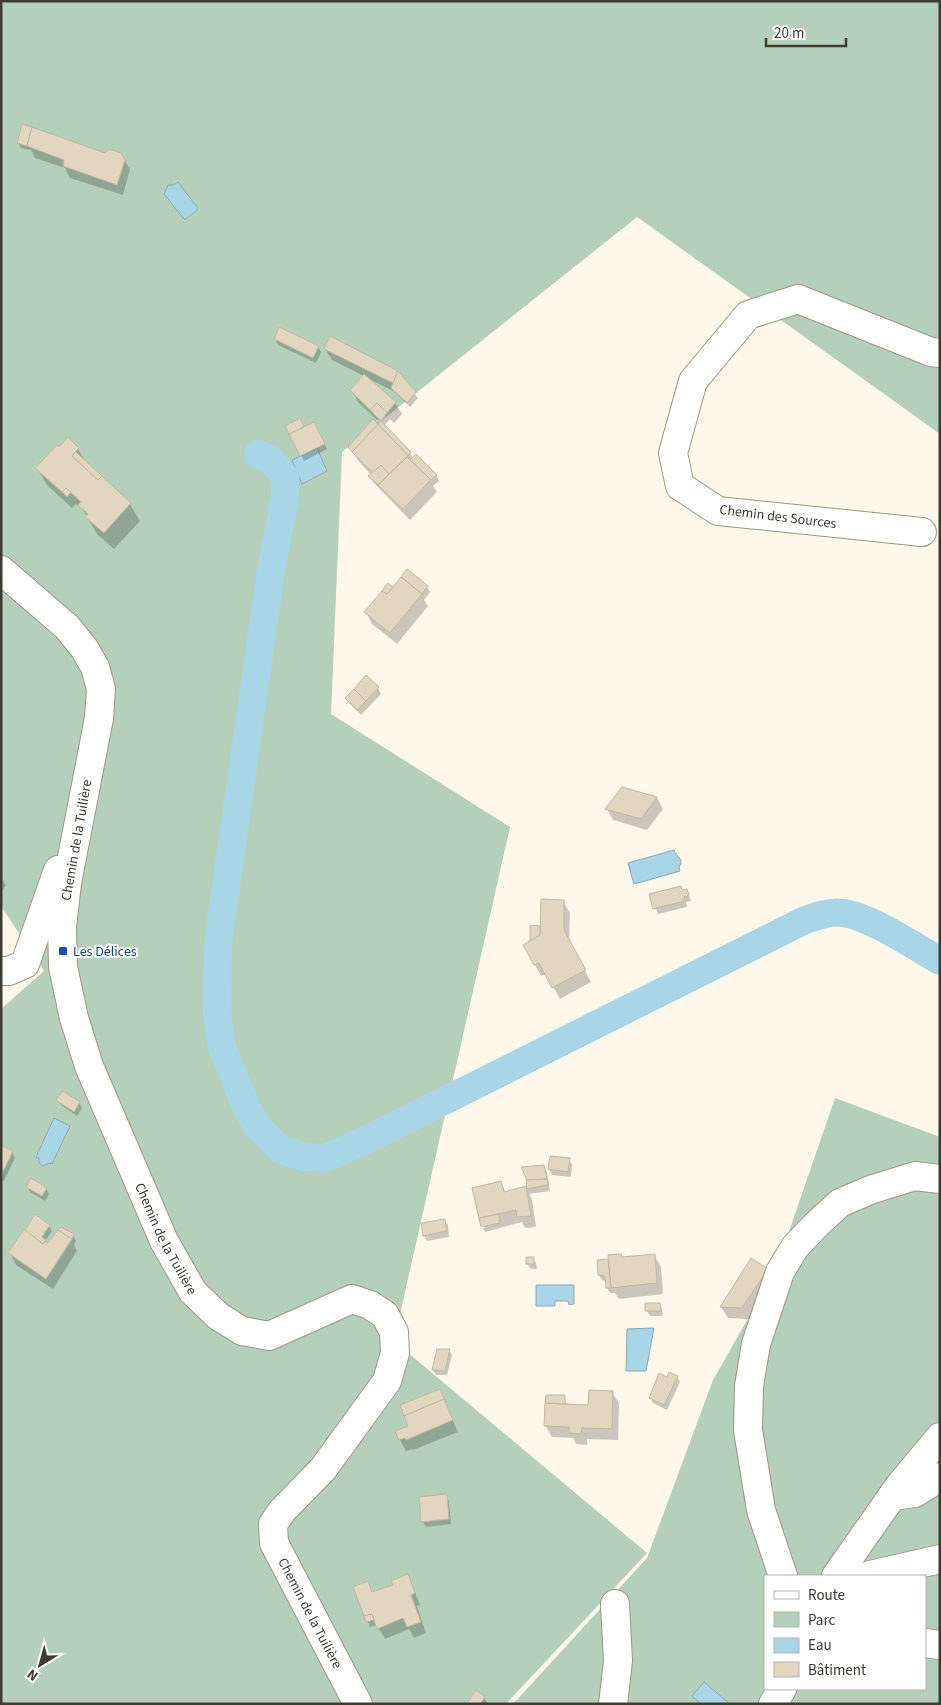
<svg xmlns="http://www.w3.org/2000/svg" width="941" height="1705" font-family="'Source Sans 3',sans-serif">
  <rect width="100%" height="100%" fill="#fef7ea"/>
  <!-- green -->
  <g fill="#b4d0ba" fill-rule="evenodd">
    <path d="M1,1H940V434L637,217L342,452L331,714L510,827L394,1341L647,1553L506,1704H1V1009L44,971L1,906Z"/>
    <path d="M835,1098L940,1137V1704H513L647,1558L713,1380L776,1269ZM765,1576H925V1689H765Z"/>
  </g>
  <!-- water -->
  <g fill="#a8d6e7" stroke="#88a8b1">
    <path d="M178,182L197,207L198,209L186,219H184L164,194L168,185H174Z"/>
    <path d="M317,448L327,471L302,484L292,460Z"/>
    <path d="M674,850C676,858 685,858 679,867L680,871L634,884L628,863Z"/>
    <path d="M54,1118L70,1126L52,1164L50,1163L43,1166L39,1163V1158L36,1157Z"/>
    <path d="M536,1285H574V1304L569,1305L568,1301H555V1306H536Z"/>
    <path d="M654,1328L646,1371H626L627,1329Z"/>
    <path d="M704,1682L730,1704H701L692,1696Z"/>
  </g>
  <!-- shadow -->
  <g fill="#0003">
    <path d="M18,143L123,158L130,169L123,195L70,178L65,168L35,158L31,150L21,148Z"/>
    <path d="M275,339L318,347L321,352L316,363L278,345Z"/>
    <path d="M325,349L397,372L418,398L410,407L393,391L369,379L395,403L402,414L394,423L390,419L384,426L410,453L413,459L436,475L439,481L433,486L437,492L410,520L373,482L370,477L372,475L360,463L349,447L382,422L379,419L377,420L358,402L352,390L364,376L332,360Z"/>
    <path d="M286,427L316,429L327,449L304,461Z"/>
    <path d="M68,439L78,449L87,464L130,504L140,521L114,549L97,534L83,510L76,504L72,508L47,485L37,468Z"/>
    <path d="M407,571L427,587L430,592L424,600L428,606L397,644L372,624L366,612L393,589Z"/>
    <path d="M366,677L378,688L381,694L361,715L349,703L346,698Z"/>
    <path d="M622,788L657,798L663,809L647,830L613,820L607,809Z"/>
    <path d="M1,878L6,885L1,892Z"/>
    <path d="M687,890L691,901L686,902L687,907L658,914L651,895Z"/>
    <path d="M563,901L570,913L569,942L591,982L560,999L546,974L541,976L535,965L532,941L539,927L541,930Z"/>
    <path d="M63,1092L79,1103L82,1108L77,1116L61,1105L58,1100Z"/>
    <path d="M1,1147L12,1152L15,1158L4,1181L1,1179Z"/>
    <path d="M551,1157L569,1159L572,1165L571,1177L552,1175L549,1169Z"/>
    <path d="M543,1166L547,1172L550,1191L529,1194L532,1199L536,1227L525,1228L522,1222L485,1232L483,1228L486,1227L482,1226L474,1189L501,1183L506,1193L525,1188L527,1191L528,1180Z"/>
    <path d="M27,1187L46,1188L49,1194L45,1201L30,1192Z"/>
    <path d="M444,1220L448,1225L449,1237L427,1241L424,1235Z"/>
    <path d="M49,1226L52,1231L45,1241L48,1245L73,1235L76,1241L74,1245L77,1251L53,1289L16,1265L10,1253Z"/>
    <path d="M654,1255L661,1267L663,1294L619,1299L615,1293H610L607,1288L606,1281L602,1280L599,1275L598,1261Z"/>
    <path d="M533,1258L536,1263L537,1269H531L527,1264Z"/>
    <path d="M751,1260L774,1281L749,1319L728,1318L721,1307Z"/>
    <path d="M659,1304L662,1309L663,1316H650L647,1311Z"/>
    <path d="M449,1350L452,1355L447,1375H436L433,1370Z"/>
    <path d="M677,1377L680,1382L667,1410L653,1403L650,1398L668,1378Z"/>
    <path d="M612,1392L619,1403L618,1440L587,1439V1445L576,1444L573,1438L552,1437L545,1425L564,1396L567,1405L589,1406Z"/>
    <path d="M446,1406L458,1432L413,1450L412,1449L406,1451L400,1440Z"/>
    <path d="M446,1495L449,1501L451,1524L426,1527L423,1522Z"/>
    <path d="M407,1576L413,1587L420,1605L417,1606L426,1633L414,1638L409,1629L385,1639L377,1625L370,1627L354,1587L367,1583L373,1593L394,1585Z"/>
    <path d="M484,1698L488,1704H468Z"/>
  </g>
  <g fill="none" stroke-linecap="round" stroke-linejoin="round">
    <!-- canal -->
    <path stroke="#a8d6e7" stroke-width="28" d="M258,454L270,459L285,477V499L271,570L218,944L217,1014L222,1047L247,1109L259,1129L281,1150L304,1157L325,1158L362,1142L805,920C817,916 830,911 843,913C869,916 916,947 940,961"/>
  </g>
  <!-- building -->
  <g fill="#e2d6c1" stroke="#c2b6a1">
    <path d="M22,124L32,127L27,146L17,143Z"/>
    <path d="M32,127L105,153L108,150H112L121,153L125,160L117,185L63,166L64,160L27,146Z"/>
    <path d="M279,327L319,346L313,358L274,339Z"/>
    <path d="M330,336L398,371L393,383L324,349Z"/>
    <path d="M398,371L416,392L407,403L391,388Z"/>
    <path d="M364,374L396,402L387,413L377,403L370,410L350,390Z"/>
    <path d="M377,403L387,413L381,421L370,410Z"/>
    <path d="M300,418L304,427L289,434L285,426Z"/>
    <path d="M373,419L378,424L352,452L348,447Z"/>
    <path d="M381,421L411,452L408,456L378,424Z"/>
    <path d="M314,422L325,444L300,456L289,434Z"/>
    <path d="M378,424L408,456L389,474L381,465L373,473L352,452Z"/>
    <path d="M68,437L79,448L72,456L98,480L102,476L131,503L104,533L85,517L88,514L78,505L81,502L66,488L62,492L35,468L57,445L59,447Z"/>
    <path d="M76,452L102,476L98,480L72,456Z"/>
    <path d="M416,454L437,475L431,480L410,460Z"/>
    <path d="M407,457L431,480L403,509L378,485Z"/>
    <path d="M381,465L389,474L378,485L368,476Z"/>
    <path d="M66,488L71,492L67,497L62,492Z"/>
    <path d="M407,569L428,586L422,594L401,577Z"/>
    <path d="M401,577L422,594L390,633L364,612L382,591L387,594Z"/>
    <path d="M388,583L393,587L387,594L382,591Z"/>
    <path d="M366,675L379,687L366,701L354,689Z"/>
    <path d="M354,689L366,701L358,710L345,698Z"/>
    <path d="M622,787L657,797L641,819L605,809Z"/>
    <path d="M681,886L682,890L687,889L689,895L684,897L685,901L653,909L649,894Z"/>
    <path d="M541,899L564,900V930L586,970L552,988L539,963L534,965L523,945L540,935Z"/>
    <path d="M530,925L540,926V935L530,941Z"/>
    <path d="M63,1091L80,1102L74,1112L56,1100Z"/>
    <path d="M1,1145L13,1151L1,1176Z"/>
    <path d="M550,1156L570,1158L568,1172L548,1169Z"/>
    <path d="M544,1165L547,1179L527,1180L521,1167Z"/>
    <path d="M31,1178L47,1188L42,1196L26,1187Z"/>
    <path d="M547,1179L548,1185L526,1189L527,1180Z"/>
    <path d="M501,1181L504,1192L526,1186L531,1216L517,1217L516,1210L479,1218L472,1188Z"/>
    <path d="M35,1214L50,1225L42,1237L46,1240L43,1244L25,1230Z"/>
    <path d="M499,1214L500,1223L481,1227L479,1218Z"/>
    <path d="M445,1219L447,1231L423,1236L421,1223Z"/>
    <path d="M61,1227L74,1234L72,1239L58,1230Z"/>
    <path d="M24,1229L43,1244L45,1241L48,1243L58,1230L72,1239L46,1279L8,1253Z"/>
    <path d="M621,1254L622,1257L655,1254L657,1283L611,1288L608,1255Z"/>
    <rect x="526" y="1257" width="8" height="7"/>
    <path d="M751,1258L768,1269L742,1308L720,1307Z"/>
    <path d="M608,1259L611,1288H606L605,1276L598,1275L597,1260Z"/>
    <path d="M645,1303H660L661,1311H645Z"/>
    <path d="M437,1349H450L445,1371L432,1370Z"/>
    <path d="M669,1372L678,1376L664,1405L649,1398L659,1373L667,1377Z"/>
    <path d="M440,1389L444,1399L404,1416L400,1405Z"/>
    <path d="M589,1390L613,1391L612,1429L582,1428L581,1434L569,1433V1427L544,1426L545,1403L588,1405Z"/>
    <path d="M546,1395H565V1404L545,1403Z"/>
    <path d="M444,1399L453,1420L406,1440L405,1438L399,1440L395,1431L408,1426L404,1416Z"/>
    <path d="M447,1494L449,1519L421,1522L419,1497Z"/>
    <path d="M408,1574L415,1593L411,1595L421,1622L407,1627L403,1618L377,1629L372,1614L364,1616L353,1587L368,1581L372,1592L393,1585L391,1581Z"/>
    <path d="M372,1614L374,1620L366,1622L364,1616Z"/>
    <path d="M476,1690L485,1697L480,1704H466Z"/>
  </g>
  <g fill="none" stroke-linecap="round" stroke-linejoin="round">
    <defs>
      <g id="minor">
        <path d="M922,532L718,511L680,486L673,453L693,381L748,315L798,299L931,352L940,353"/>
        <path id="s1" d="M1,570L67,627L84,648L95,667L101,689L99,718L67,883L62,927L63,967L74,1018L89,1066L164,1241L193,1292L218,1316L242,1331L269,1336L352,1299L370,1305L385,1315L394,1332L395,1353L387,1381L323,1469L282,1511L273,1524L274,1543L358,1704"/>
        <path d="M1,971H9L25,964L58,870"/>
        <path d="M892,1496L915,1493L940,1477"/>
        <path d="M783,1576L761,1510L748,1430L749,1386L756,1344L780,1272L795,1247L817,1224L840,1203L870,1190L915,1176L940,1179"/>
        <path d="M836,1576L900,1485L940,1437"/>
        <path d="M866,1576L940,1559"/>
        <path d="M925,1643L940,1645"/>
        <path d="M613,1704L618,1661L615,1604"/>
        <path d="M773,1704L782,1689"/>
      </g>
    </defs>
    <!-- minor casing -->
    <use href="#minor" stroke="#a09480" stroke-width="30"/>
    <!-- minor -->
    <use href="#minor" stroke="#fff" stroke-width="28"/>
  </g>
  <!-- markers -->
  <rect fill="#1a4fb4" stroke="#fff" stroke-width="2" x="58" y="946" width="10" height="10" rx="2.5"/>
  <g text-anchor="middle" stroke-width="4" stroke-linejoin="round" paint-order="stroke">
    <!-- street labels -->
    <g font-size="14" fill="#3f3b32" stroke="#fff">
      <text transform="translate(778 516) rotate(7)" y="5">Chemin des Sources</text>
      <text transform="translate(76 840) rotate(-80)" y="5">Chemin de la Tuilière</text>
      <text dy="5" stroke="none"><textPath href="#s1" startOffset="732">Chemin de la Tuilière</textPath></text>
      <text dy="5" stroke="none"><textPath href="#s1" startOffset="1361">Chemin de la Tuilière</textPath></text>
    </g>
    <!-- transit labels -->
    <g font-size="14" fill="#164399" stroke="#fff" text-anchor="start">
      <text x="73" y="956">Les Délices</text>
    </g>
  </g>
  <!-- border -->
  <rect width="941" height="1705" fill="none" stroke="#3f3b32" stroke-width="5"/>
  <!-- legend -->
  <rect x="764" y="1575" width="162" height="115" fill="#ffffff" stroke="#b2b1ad"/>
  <rect x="774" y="1591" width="25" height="8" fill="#ffffff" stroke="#b2b1ad"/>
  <text x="808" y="1600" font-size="15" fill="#3f3b32">Route</text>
  <rect x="774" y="1612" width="25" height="15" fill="#b4d0ba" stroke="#b2b1ad"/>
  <text x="808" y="1625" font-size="15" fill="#3f3b32">Parc</text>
  <rect x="774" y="1638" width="25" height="15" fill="#a8d6e7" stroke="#b2b1ad"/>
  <text x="808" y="1650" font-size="15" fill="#3f3b32">Eau</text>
  <rect x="774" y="1662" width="25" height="15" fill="#e2d6c1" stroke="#b2b1ad"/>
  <text x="808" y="1675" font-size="15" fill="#3f3b32">Bâtiment</text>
  <!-- north arrow -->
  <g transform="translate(40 1665) rotate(217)" stroke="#ffffff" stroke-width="4" paint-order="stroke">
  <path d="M0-4L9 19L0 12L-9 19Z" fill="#3f3b32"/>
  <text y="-8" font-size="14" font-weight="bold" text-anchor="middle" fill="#3f3b32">N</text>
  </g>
  <!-- scale -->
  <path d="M766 38v8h80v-8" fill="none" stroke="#3f3b32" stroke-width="2.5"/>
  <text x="774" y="38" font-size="15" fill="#3f3b32" stroke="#ffffff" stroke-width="4" paint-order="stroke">20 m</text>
</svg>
